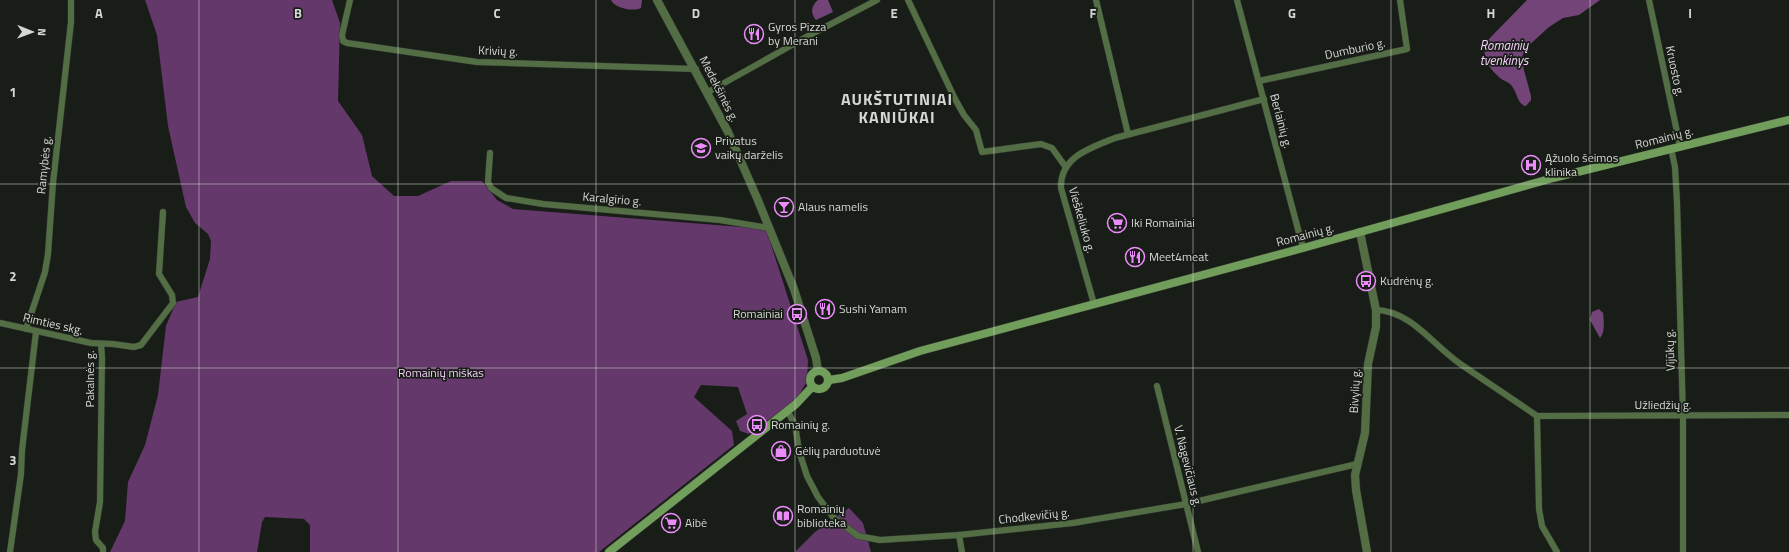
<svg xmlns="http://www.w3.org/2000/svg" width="1789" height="552" font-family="'Titillium Web',sans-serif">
  <rect width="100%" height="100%" fill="#191d17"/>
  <!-- forest -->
  <g fill="#64386b">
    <path d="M145,0H332L340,23L338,101L362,135L372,176L394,196H418L451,181H482L497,200L513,209L766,229L808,360L807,381L797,399L749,434L740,431L736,421L747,414L738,387L701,385L694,397L732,431L734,445L599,552H310V525L304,519L265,517L262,522L257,552H110L125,521L128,482L145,445L158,395L166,326L176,302L198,297L210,259L211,241L208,234L195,223L186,207L168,126L157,35Z"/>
    <path d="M849,508L863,523L871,552H795L815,532Z"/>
  </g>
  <!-- water -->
  <g fill="#724478">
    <path d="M611,0H642L641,8C633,12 614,8 611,0Z"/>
    <path d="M818,0H828L833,12L816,20C810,13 811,6 818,0Z"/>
    <path d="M1527,0H1600L1579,15L1563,18L1549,27L1526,48L1521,59L1531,96V100L1526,106C1517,105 1517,90 1510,84C1507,81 1503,81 1500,78C1489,69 1481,56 1486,42Z"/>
    <path d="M1599,309L1603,313C1604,321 1605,333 1600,338L1590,320L1592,312Z"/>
  </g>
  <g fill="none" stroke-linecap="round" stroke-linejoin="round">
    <defs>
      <g id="minor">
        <path d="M350,0L342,35L343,41L347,43L477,62L696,69"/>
        <path d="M908,0L955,99L964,115L976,130L982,152L1041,144L1052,148L1065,166"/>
        <path d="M1096,0L1128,134"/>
        <path d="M1237,0L1303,248"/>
        <path d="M1649,0L1680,146"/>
        <path d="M1259,81L1407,49L1400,0"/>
        <path d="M708,92L808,36L877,0"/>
        <path d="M1671,148L1675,167L1677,202L1683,417V552"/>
        <path d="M490,153L488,182L491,188L506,198L543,204L720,220L769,228"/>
        <path d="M1094,304L1061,188C1060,157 1090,148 1115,138L1264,99"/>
        <path d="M1376,310C1411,311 1432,344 1459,363C1485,381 1511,398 1537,416L1539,509L1542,526L1557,552"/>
        <path d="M0,323L91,343L113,344L134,347L141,345L173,303L172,295L159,274L163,212"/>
        <path d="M26,329L45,272L48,254L53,183L71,22V0"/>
        <path d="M101,344L102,358L100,502L95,532L96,540L103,548V552"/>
        <path d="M1157,386L1198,552"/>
        <path d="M787,410L795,425L799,451L807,476L818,497L833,517L858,536L880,540L959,535L1073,523L1186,504L1357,464"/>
        <path d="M1537,416L1789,415"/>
        <path d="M959,535L962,552"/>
        <path d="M10,552L21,474L22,450L36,332"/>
      </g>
      <g id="tertiary">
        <path d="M657,0L728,132L757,198L794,289L816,358L818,371"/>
        <path d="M1360,232L1376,310V327L1368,364L1365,433L1355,475L1356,490L1367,552"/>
      </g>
      <g id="secondary">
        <circle cx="819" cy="380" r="9"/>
        <path d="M829,380L842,378L920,351L1303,248L1553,178L1789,120"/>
        <path d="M609,552L796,404L812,387"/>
      </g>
    </defs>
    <!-- minor casing -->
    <use href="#minor" stroke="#333731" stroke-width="7"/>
    <!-- tertiary casing -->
    <use href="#tertiary" stroke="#333731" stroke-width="9"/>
    <!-- secondary casing -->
    <use href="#secondary" stroke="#333731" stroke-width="9"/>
    <!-- minor -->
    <use href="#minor" stroke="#536e44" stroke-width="6"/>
    <!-- tertiary -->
    <use href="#tertiary" stroke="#536e44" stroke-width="8"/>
    <!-- secondary -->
    <use href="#secondary" stroke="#719e5a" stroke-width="8"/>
  </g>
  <!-- grid -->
  <path fill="none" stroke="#d5d7d4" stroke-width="1" stroke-opacity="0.55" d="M199,0V552M398,0V552M596,0V552M795,0V552M994,0V552M1193,0V552M1391,0V552M1590,0V552M0,184H1789M0,368H1789"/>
  <!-- icons -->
  <defs>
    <symbol id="restaurant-ring" viewBox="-11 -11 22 22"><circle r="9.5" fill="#191d17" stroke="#ec8cfb" stroke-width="1.5"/><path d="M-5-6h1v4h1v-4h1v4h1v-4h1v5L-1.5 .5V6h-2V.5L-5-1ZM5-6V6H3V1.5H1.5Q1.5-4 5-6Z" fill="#ec8cfb"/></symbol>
    <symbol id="school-ring" viewBox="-11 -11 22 22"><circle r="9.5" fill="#191d17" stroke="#ec8cfb" stroke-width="1.5"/><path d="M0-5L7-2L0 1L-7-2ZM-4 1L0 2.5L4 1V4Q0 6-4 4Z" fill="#ec8cfb"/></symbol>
    <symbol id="hospital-ring" viewBox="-11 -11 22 22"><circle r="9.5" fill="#191d17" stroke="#ec8cfb" stroke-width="1.5"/><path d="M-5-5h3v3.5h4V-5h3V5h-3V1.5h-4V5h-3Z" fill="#ec8cfb"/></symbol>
    <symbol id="bar-ring" viewBox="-11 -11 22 22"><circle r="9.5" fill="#191d17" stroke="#ec8cfb" stroke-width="1.5"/><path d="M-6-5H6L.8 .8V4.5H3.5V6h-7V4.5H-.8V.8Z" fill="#ec8cfb"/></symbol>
    <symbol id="supermarket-ring" viewBox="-11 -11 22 22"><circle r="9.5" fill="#191d17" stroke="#ec8cfb" stroke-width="1.5"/><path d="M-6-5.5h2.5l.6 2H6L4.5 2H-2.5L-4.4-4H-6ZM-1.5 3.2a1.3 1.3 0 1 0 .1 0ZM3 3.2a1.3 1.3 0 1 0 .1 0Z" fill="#ec8cfb"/></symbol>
    <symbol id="bus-ring" viewBox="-11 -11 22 22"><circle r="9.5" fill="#191d17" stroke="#ec8cfb" stroke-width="1.5"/><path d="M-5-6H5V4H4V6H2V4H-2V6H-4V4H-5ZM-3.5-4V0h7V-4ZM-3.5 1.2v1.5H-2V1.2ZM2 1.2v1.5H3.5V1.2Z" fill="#ec8cfb"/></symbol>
    <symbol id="shop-ring" viewBox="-11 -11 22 22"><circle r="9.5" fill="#191d17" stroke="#ec8cfb" stroke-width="1.5"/><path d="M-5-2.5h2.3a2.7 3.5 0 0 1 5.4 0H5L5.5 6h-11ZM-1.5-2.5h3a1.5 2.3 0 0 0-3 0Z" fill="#ec8cfb"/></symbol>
    <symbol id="library-ring" viewBox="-11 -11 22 22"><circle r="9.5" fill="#191d17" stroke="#ec8cfb" stroke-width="1.5"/><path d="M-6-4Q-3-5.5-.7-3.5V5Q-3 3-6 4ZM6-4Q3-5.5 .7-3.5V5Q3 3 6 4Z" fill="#ec8cfb"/></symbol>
  </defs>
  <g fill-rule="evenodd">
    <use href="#restaurant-ring" x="743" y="23" width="22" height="22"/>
    <use href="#school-ring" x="690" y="137" width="22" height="22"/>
    <use href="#hospital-ring" x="1520" y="154" width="22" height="22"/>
    <use href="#bar-ring" x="773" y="196" width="22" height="22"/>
    <use href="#supermarket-ring" x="1106" y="212" width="22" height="22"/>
    <use href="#restaurant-ring" x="1124" y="246" width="22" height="22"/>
    <use href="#bus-ring" x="1355" y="270" width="22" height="22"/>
    <use href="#restaurant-ring" x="814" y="298" width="22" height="22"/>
    <use href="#bus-ring" x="786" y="303" width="22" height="22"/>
    <use href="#bus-ring" x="746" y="414" width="22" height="22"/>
    <use href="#shop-ring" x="770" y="440" width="22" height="22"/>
    <use href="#library-ring" x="772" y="505" width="22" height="22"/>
    <use href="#supermarket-ring" x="660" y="512" width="22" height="22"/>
  </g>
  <g text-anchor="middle" stroke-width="3.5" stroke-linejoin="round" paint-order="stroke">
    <!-- poi labels -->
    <g font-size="12" fill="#d5d7d4" stroke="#191d17" text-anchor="start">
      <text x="768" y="31">Gyros Pizza<tspan x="768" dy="14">by Merani</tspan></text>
      <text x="715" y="145">Privatus<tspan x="715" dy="14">vaikų darželis</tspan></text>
      <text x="1545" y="162">Ąžuolo šeimos<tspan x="1545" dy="14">klinika</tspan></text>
      <text x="798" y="211">Alaus namelis</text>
      <text x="1131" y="227">Iki Romainiai</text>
      <text x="1149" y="261">Meet4meat</text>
      <text x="1380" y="285">Kudrėnų g.</text>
      <text x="839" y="313">Sushi Yamam</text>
      <text x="783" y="318" text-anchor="end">Romainiai</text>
      <text x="771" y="429">Romainių g.</text>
      <text x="795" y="455">Gėlių parduotuvė</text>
      <text x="797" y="513">Romainių<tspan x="797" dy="14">biblioteka</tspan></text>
      <text x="685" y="527">Aibė</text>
    </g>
    <!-- street labels -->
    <g font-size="12" fill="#d5d7d4" stroke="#191d17">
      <text transform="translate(1355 49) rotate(-12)" y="4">Dumburio g.</text>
      <text transform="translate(498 51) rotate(2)" y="4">Krivių g.</text>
      <text transform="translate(1675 71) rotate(78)" y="4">Kruosto g.</text>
      <text transform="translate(719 89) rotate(63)" y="4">Medekšinės g.</text>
      <text transform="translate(1281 121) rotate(75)" y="4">Berlainių g.</text>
      <text transform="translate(1664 138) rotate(-14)" y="4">Romainių g.</text>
      <text transform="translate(44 165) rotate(-84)" y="4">Ramybės g.</text>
      <text transform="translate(612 199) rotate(5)" y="4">Karalgirio g.</text>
      <text transform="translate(1082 220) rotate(74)" y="4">Vieškeliuko g.</text>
      <text transform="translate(1305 235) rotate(-15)" y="4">Romainių g.</text>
      <text transform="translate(53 324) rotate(13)" y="4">Rimties skg.</text>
      <text transform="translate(1670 350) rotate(-92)" y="4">Vijūkų g.</text>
      <text transform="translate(90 379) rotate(-90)" y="4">Pakalnės g.</text>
      <text transform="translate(1355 391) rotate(-87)" y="4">Bivylių g.</text>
      <text x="1663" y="409">Užliedžių g.</text>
      <text transform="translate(1188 466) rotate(76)" y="4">V. Nagevičiaus g.</text>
      <text transform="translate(1034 516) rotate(-6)" y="4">Chodkevičių g.</text>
    </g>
    <!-- park labels -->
    <g font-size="12" fill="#f3cbf9" stroke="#191d17">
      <text x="441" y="377">Romainių miškas</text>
    </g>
    <!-- water labels -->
    <g font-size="13" font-style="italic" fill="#f8cffe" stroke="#191d17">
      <text x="1504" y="50">Romainių<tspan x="1504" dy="15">tvenkinys</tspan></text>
    </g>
    <!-- district labels -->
    <g font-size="16" font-weight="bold" letter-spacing="1" fill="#d5d7d4" stroke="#191d17">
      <text x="897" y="105">AUKŠTUTINIAI<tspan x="897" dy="18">KANIŪKAI</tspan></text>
    </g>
  </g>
  <g font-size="13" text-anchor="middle" font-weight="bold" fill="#d5d7d4" stroke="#191d17" stroke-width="3.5" stroke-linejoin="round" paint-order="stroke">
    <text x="99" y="18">A</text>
    <text x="298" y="18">B</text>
    <text x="497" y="18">C</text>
    <text x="696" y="18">D</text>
    <text x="894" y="18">E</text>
    <text x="1093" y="18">F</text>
    <text x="1292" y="18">G</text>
    <text x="1491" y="18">H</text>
    <text x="1690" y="18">I</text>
    <text x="13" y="97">1</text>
    <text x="13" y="281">2</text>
    <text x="13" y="465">3</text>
  </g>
  <!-- north arrow -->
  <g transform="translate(32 32) rotate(91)" stroke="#191d17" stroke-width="3" paint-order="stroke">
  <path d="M0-3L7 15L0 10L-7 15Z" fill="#d5d7d4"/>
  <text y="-6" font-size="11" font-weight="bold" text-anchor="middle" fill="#d5d7d4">N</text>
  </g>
</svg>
